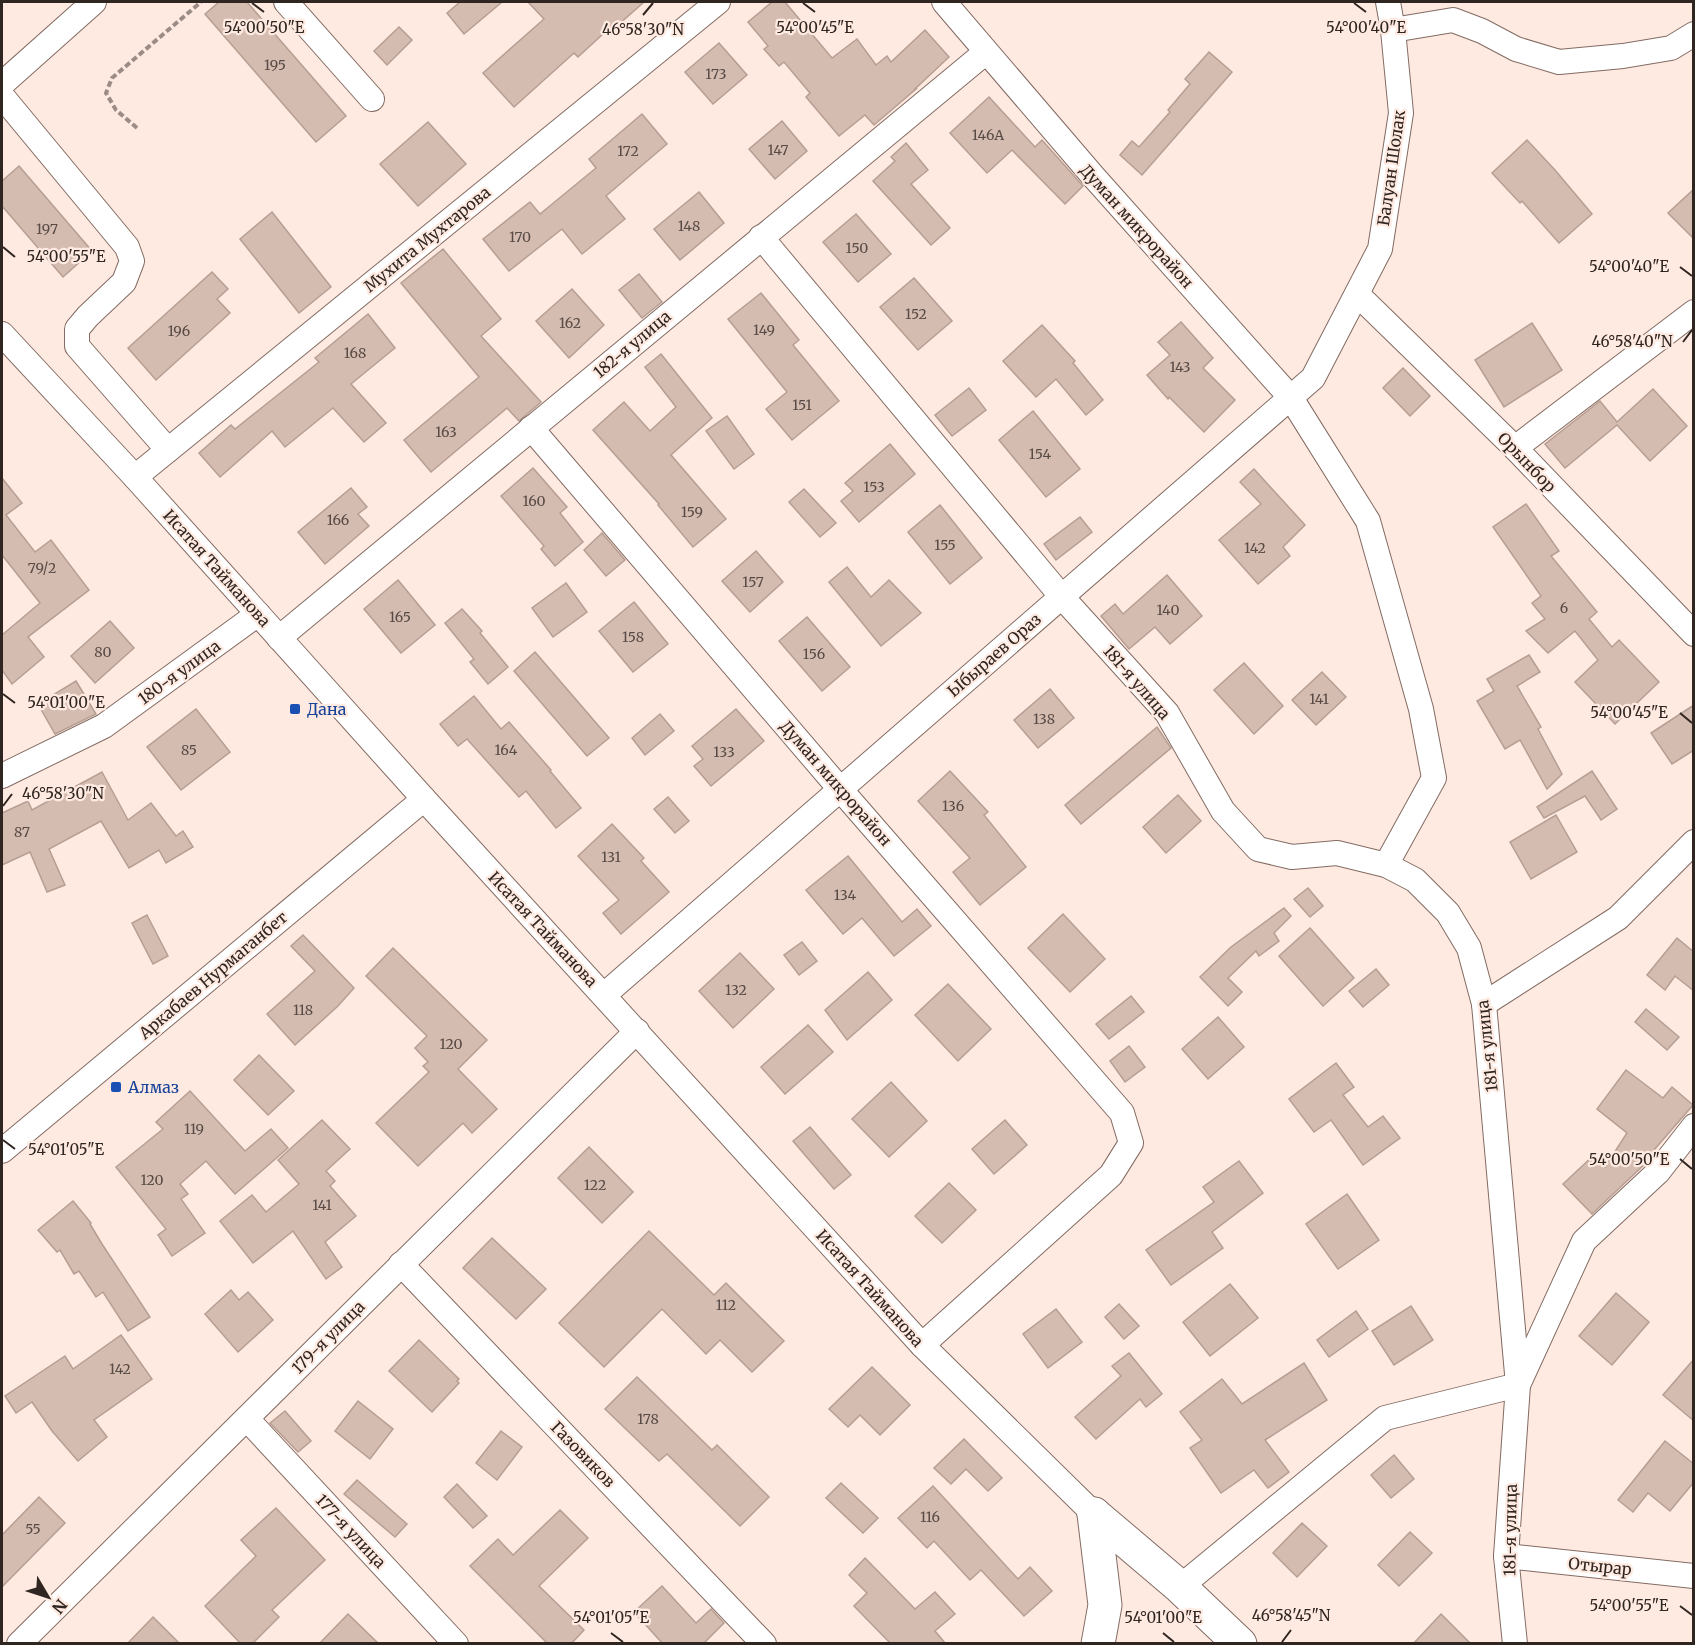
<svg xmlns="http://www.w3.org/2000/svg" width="1695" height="1645" font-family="Merriweather,serif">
  <rect width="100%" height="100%" fill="#ffeae1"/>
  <!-- building -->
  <g fill="#d5bcb1" stroke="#b69e93" stroke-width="1.5">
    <path d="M219,2H247L346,116L316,142L205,14Z"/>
    <path d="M460,2H502L464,34L447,13Z"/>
    <path d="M528,2H644L618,25L615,23L578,57L574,53L514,107L483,73L544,19Z"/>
    <path d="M772,2H785L832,58L857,39L876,65L887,56L891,62L925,30L949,57L915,89H916L874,125L865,115L839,136L806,97L810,93L784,62L779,66L764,49L768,46L748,22Z"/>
    <path d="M399,27L412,40L387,65L374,51Z"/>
    <path d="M719,43L747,75L713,104L685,72Z"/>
    <path d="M1209,52L1232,72L1142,175L1120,155L1132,141L1139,147L1170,112L1168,110L1190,84L1185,79Z"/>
    <path d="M989,97L1035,147L1042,140L1083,186L1065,204L1012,150L987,173L950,133Z"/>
    <path d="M642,114L667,144L606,196L625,219L582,254L562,229L509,271L483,239L530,202L540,214L596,168L589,159Z"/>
    <path d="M782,121L807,151L775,179L749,149Z"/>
    <path d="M428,122L466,164L418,206L380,164Z"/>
    <path d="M1527,140L1555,170L1592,214L1559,243L1522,201L1520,203L1492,173Z"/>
    <path d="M906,143L928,170L911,184L950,228L931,245L873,181L895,161L891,157Z"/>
    <path d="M19,166L92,251L63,277L2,206V181Z"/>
    <path d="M1694,189V239L1668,213Z"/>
    <path d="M699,192L724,223L680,260L654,229Z"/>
    <path d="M272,212L331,287L299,313L240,239Z"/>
    <path d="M856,214L891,254L858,282L823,242Z"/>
    <path d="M443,249L501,319L481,336L541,402L519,421L507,408L431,472L404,440L479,377L401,283Z"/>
    <path d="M212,272L228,289L217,299L230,313L156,380L128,348Z"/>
    <path d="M639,274L662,302L642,318L619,290Z"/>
    <path d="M914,278L952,321L918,350L880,307Z"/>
    <path d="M572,289L604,325L569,358L536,321Z"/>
    <path d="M761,293L799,340L793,345L839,401L792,440L766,409L787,392L728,319Z"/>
    <path d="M368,314L395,348L351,384L386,423L364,442L333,408L285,447L272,431L220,477L199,453L231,425L235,429L319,362L315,358Z"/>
    <path d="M1181,322L1213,358L1203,368L1235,400L1204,432L1169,397L1168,399L1147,375L1170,355L1158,342Z"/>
    <path d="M1532,323L1562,370L1504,407L1475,360Z"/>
    <path d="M1042,325L1075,361L1073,363L1103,400L1086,415L1056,379L1036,397L1003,361Z"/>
    <path d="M661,354L712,418L671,455L726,519L693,547L658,505L659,504L593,430L624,402L650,431L676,407L645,367Z"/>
    <path d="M1403,368L1430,396L1410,416L1383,388Z"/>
    <path d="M969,388L986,410L952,436L935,415Z"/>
    <path d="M1653,389L1687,426L1650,461L1617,425L1565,468L1545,444L1600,401L1617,422Z"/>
    <path d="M1033,411L1080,469L1046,497L999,440Z"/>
    <path d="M727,416L754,454L734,469L706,431Z"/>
    <path d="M890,444L915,474L859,522L841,501L853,491L845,483Z"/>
    <path d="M533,468L567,507L560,513L583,542L555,566L541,549L544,546L501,496Z"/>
    <path d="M1254,469L1305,525L1283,547L1290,556L1258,584L1219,540L1261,504L1240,482Z"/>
    <path d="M2,478L22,503L6,515L35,552L51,540L89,590L28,637L44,657L12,684L2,670V635L40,603L2,555Z"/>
    <path d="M351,488L367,507L358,514L369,526L325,564L298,532Z"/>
    <path d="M804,489L836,523L820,537L789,502Z"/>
    <path d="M1526,504L1559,551L1551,556L1597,612L1589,619L1612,647L1619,640L1659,682L1615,724L1575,682L1598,660L1575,631L1548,653L1526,631L1545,619L1532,603L1541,596L1493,527Z"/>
    <path d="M940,505L982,558L950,584L908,532Z"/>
    <path d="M1080,517L1092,532L1056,560L1044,544Z"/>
    <path d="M602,533L625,560L606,576L584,550Z"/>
    <path d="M756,551L783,582L750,612L722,581Z"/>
    <path d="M847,567L871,597L889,580L921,613L881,646L829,582Z"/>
    <path d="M1167,575L1202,616L1170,644L1155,627L1129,649L1101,616L1115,604L1123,614Z"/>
    <path d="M398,580L435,625L401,653L364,609Z"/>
    <path d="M566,583L587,612L553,637L532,608Z"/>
    <path d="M634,602L668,644L633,672L599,631Z"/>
    <path d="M462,609L482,631L480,633L508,667L488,684L470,662L474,659L445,623Z"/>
    <path d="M807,617L850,667L822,691L779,641Z"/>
    <path d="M110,621L134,648L95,683L71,656Z"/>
    <path d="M535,652L609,738L587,756L514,671Z"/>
    <path d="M1529,655L1540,672L1517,686L1541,727L1538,729L1562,774L1547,789L1520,740L1505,749L1477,701L1494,691L1487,679Z"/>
    <path d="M1244,663L1283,706L1254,734L1214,690Z"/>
    <path d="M1322,672L1346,697L1316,725L1292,700Z"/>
    <path d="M76,681L96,714L55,734L38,704Z"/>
    <path d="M1050,689L1074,718L1038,748L1014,720Z"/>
    <path d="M474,696L501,729L509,722L551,770L550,771L581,808L556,828L526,791L519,797L467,739L458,746L440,724Z"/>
    <path d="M1694,705V750L1672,764L1651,733Z"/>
    <path d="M196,709L230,752L181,790L147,747Z"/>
    <path d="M736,709L764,741L711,786L694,766L703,759L692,746Z"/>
    <path d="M660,714L674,731L645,755L632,738Z"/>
    <path d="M1157,727L1171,748L1081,824L1065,805Z"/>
    <path d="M950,771L988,812L984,815L1026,867L980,905L953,872L970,858L918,801Z"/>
    <path d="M1592,771L1617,809L1601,820L1585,796L1544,818L1537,807Z"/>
    <path d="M102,772L128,820L151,803L176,836L183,831L193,847L166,863L159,850L129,868L101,821L49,849L65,885L47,892L30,852L2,865V813L28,801L32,810Z"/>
    <path d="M1178,795L1201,821L1166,853L1143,827Z"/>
    <path d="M668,797L689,821L675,833L654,809Z"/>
    <path d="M1556,815L1577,852L1531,879L1510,842Z"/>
    <path d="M612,824L644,858L641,861L669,892L621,934L603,913L619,900L578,856Z"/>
    <path d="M848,856L902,922L917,909L931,926L894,956L862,918L843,934L806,890Z"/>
    <path d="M1308,888L1323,906L1310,917L1294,899Z"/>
    <path d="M1284,908L1291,916L1274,933L1279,941L1259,956L1256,951L1228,978L1242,992L1228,1006L1200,977L1231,947Z"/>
    <path d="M1063,914L1105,959L1070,992L1028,948Z"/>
    <path d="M147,915L168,956L153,964L132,923Z"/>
    <path d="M1310,928L1354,978L1323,1006L1279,956Z"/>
    <path d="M303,935L354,988L338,1006L295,1045L267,1014L315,971L291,946Z"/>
    <path d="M1677,938L1694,952V991L1675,976L1665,990L1647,975Z"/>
    <path d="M802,942L817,961L799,975L784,955Z"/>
    <path d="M393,948L487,1040L458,1069L497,1109L472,1133L463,1123L418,1166L376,1123L429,1072L423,1066L428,1062L415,1048L427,1036L366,976Z"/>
    <path d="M740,953L774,989L733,1028L699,991Z"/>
    <path d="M1376,969L1389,985L1363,1007L1349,991Z"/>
    <path d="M868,972L892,1000L847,1040L825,1010Z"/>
    <path d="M948,984L991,1029L958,1061L915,1015Z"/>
    <path d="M1131,996L1144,1012L1109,1039L1096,1024Z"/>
    <path d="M1646,1009L1679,1037L1667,1050L1635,1022Z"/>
    <path d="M1218,1017L1244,1047L1208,1079L1182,1049Z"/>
    <path d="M808,1025L833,1052L785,1094L761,1067Z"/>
    <path d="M1129,1046L1145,1067L1125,1082L1110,1061Z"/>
    <path d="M259,1055L294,1091L268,1115L234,1080Z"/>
    <path d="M1336,1063L1354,1087L1343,1095L1368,1127L1383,1116L1400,1138L1363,1165L1331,1120L1314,1132L1289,1099Z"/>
    <path d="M1626,1070L1663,1098L1672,1087L1693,1105L1654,1150L1656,1151L1647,1162L1592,1214L1563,1184L1594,1155L1605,1167L1627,1133L1597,1109Z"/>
    <path d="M891,1082L927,1121L889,1157L852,1119Z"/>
    <path d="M190,1091L245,1151L271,1129L288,1148L235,1194L206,1161L180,1184L188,1194L181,1199L205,1233L172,1256L158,1235L166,1229L116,1167L163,1129L156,1122Z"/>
    <path d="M322,1120L350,1149L326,1171L335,1181L330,1186L356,1216L325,1242L342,1267L326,1279L293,1231L253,1263L220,1221L252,1195L266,1212L299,1184L278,1160Z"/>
    <path d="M1005,1120L1027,1145L994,1174L972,1149Z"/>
    <path d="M810,1127L851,1175L834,1189L793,1141Z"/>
    <path d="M589,1147L633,1192L602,1223L558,1178Z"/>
    <path d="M1239,1161L1263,1193L1212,1232L1223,1248L1171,1285L1146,1250L1214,1202L1203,1187Z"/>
    <path d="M949,1183L976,1210L942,1243L915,1216Z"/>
    <path d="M1347,1194L1379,1240L1338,1269L1306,1224Z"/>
    <path d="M73,1201L91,1223L90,1224L102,1244L150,1317L128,1331L103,1292L96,1297L79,1271L74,1274L60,1250L57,1252L38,1230Z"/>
    <path d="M649,1231L714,1295L726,1283L784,1341L752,1372L720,1340L706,1354L662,1309L604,1367L559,1323Z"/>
    <path d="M492,1238L546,1289L516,1319L463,1268Z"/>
    <path d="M1230,1284L1258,1318L1210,1356L1183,1322Z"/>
    <path d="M231,1290L239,1300L248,1292L273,1320L238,1352L205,1314Z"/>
    <path d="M1616,1293L1649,1322L1612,1365L1579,1336Z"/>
    <path d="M1119,1304L1139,1326L1124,1339L1105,1317Z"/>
    <path d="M1411,1306L1433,1340L1394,1365L1372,1331Z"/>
    <path d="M1056,1309L1082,1342L1048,1368L1023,1334Z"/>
    <path d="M1356,1311L1368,1329L1329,1357L1317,1340Z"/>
    <path d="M121,1335L152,1379L94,1420L107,1437L78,1461L52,1431L32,1402L16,1413L5,1396L65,1356L73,1369Z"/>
    <path d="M419,1340L459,1379L457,1381L459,1383L432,1412L389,1371Z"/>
    <path d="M1129,1353L1162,1394L1146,1407L1140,1399L1096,1439L1075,1417L1121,1376L1112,1366Z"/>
    <path d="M1694,1359V1421L1663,1395Z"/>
    <path d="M1304,1363L1327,1400L1265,1440L1289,1472L1268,1488L1254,1470L1221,1493L1190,1448L1202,1440L1180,1412L1222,1379L1242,1404Z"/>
    <path d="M872,1367L910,1405L880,1435L860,1415L848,1427L829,1409Z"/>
    <path d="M637,1377L712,1450L717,1445L769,1497L740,1526L667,1454L659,1461L605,1409Z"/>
    <path d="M358,1401L393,1429L370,1459L335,1431Z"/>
    <path d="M285,1411L311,1441L298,1452L270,1423Z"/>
    <path d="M501,1431L522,1447L497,1480L476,1463Z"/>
    <path d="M964,1439L1002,1478L988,1491L966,1469L951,1484L934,1468Z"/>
    <path d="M1665,1441L1694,1464V1482L1670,1511L1648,1493L1633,1512L1618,1500Z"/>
    <path d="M1394,1455L1414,1479L1391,1498L1371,1475Z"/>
    <path d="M357,1480L407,1524L395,1537L344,1494Z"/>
    <path d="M841,1483L878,1518L863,1533L826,1498Z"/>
    <path d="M457,1484L487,1516L473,1528L444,1497Z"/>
    <path d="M933,1486L1018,1579L1030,1567L1052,1591L1024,1616L981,1570L970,1580L934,1541L927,1548L898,1518Z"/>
    <path d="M39,1497L65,1523L2,1587V1535Z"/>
    <path d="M276,1508L325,1560L272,1610L279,1617L252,1644H241L205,1606L256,1556L241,1540Z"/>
    <path d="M560,1510L588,1538L539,1586L584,1630L571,1644H548L470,1566L498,1539L513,1555Z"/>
    <path d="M1302,1523L1327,1546L1297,1577L1273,1553Z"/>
    <path d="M1410,1532L1432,1553L1399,1586L1378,1565Z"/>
    <path d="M865,1558L915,1609L935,1592L955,1614L935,1631L946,1644H891L854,1606L867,1593L849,1575Z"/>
    <path d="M662,1586L696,1623L711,1609L724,1623L703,1644H663L634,1612Z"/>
    <path d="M348,1614L379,1644H319Z"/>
    <path d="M1441,1614L1471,1644H1413Z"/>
    <path d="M153,1617L180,1644H127Z"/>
  </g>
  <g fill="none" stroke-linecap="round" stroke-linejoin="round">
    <defs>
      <g id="minor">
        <path d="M286,2L372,99"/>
        <path d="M944,2L1093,176L1291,398L1368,521L1421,709L1434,778L1386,865"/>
        <path d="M1393,30L1453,20L1482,31L1516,49L1559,62L1623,56L1671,48L1694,34"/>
        <path d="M2,84L94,2"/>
        <path d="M2,96L127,247L132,261L124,282L88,316L77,329V346L168,450"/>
        <path d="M761,237L1062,597L1167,713L1223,811L1258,849L1292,857L1337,853L1386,865L1415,880L1448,913L1469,948L1484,1004L1518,1385L1506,1556L1515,1644"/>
        <path d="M1357,294L1515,448L1694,634"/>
        <path d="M2,334L135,477L424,799L922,1345L1094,1514"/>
        <path d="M531,428L840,789L1122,1113L1131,1143L1111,1175L922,1345"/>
        <path d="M1515,448L1694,312"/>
        <path d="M135,477L718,2"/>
        <path d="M279,638L986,52"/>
        <path d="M2,776L104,726L258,614"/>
        <path d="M604,995L1313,378L1380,249L1401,113L1393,30L1388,2"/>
        <path d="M1484,1004L1618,918L1694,842"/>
        <path d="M2,1151L424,799"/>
        <path d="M401,1264L764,1644"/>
        <path d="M247,1419L456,1644"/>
        <path d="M1506,1556L1694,1576"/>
        <path d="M1180,1587L1385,1418L1518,1385L1584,1241L1658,1172L1694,1126"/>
        <path d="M19,1644L637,1031"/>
      </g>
      <g id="highway">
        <path d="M1094,1514L1180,1587L1240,1644"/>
        <path d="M1094,1514L1105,1605L1098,1644"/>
      </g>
    </defs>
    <!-- minor casing -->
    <use href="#minor" stroke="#826b62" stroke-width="26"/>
    <!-- highway casing -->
    <use href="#highway" stroke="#826b62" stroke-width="35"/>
    <!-- path -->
    <path stroke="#9c8c86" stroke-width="4" stroke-dasharray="6 3" stroke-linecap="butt" d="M137,128L116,110L106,93L112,78L201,2"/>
    <!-- minor -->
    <use href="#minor" stroke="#fff" stroke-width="24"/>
    <!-- highway -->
    <use href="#highway" stroke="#fff" stroke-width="33"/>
  </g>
  <!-- ticks -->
  <path fill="none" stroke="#2f2521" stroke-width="2" d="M252,3L264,12M803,3L815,12M1354,3L1366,12M643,15L653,3M3,247L15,257M1680,267L1692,276M1683,342L1692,330M3,694L15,703M1680,713L1692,723M3,806L12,794M3,1140L15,1149M1680,1159L1692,1169M1680,1606L1692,1615M611,1633L623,1642M1163,1633L1174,1642M1282,1642L1291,1630"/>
  <!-- markers -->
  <g fill="#1a4fb4" stroke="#ffeae1" stroke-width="2">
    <rect x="289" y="703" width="12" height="12" rx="3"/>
    <rect x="110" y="1081" width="12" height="12" rx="3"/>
  </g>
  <g text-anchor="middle" stroke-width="4.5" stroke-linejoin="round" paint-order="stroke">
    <!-- number labels -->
    <g font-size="14" fill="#584b45">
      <text x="275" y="70">195</text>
      <text x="716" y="79">173</text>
      <text x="988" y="140">146А</text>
      <text x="778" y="155">147</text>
      <text x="628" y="156">172</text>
      <text x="689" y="231">148</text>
      <text x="47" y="234">197</text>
      <text x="520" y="242">170</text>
      <text x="857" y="253">150</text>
      <text x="916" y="319">152</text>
      <text x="570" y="328">162</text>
      <text x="764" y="335">149</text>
      <text x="179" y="336">196</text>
      <text x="355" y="358">168</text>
      <text x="1180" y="372">143</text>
      <text x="802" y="410">151</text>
      <text x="446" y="437">163</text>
      <text x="1040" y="459">154</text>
      <text x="874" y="492">153</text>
      <text x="534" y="506">160</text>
      <text x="692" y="517">159</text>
      <text x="338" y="525">166</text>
      <text x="945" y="550">155</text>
      <text x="1255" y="553">142</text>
      <text x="42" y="573">79/2</text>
      <text x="753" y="587">157</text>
      <text x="1564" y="613">6</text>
      <text x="1168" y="615">140</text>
      <text x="400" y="622">165</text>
      <text x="633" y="642">158</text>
      <text x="103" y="657">80</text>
      <text x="814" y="659">156</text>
      <text x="1319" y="704">141</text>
      <text x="1044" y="724">138</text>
      <text x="189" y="755">85</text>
      <text x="506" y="755">164</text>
      <text x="724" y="757">133</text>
      <text x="953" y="811">136</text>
      <text x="22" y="837">87</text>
      <text x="611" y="862">131</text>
      <text x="845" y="900">134</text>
      <text x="736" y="995">132</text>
      <text x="303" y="1015">118</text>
      <text x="451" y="1049">120</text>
      <text x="194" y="1134">119</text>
      <text x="152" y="1185">120</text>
      <text x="595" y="1190">122</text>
      <text x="322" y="1210">141</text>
      <text x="726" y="1310">112</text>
      <text x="120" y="1374">142</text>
      <text x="648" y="1424">178</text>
      <text x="930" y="1522">116</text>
      <text x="33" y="1534">55</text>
    </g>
    <!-- street labels -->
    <g font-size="16" fill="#2f2521" stroke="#ffeae1">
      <text transform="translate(1391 168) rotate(-82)" y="6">Балуан Шолак</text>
      <text transform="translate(1137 226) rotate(48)" y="6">Думан микрорайон</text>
      <text transform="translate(427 239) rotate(-39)" y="6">Мухита Мухтарова</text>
      <text transform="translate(632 344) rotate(-40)" y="6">182-я улица</text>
      <text transform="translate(1527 462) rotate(46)" y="6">Орынбор</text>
      <text transform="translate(217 568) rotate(48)" y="6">Исатая Тайманова</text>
      <text transform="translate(994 655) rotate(-41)" y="6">Ыбыраев Ораз</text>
      <text transform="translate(179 672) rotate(-36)" y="6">180-я улица</text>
      <text transform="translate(1137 682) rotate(49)" y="6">181-я улица</text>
      <text transform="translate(836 783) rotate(49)" y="6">Думан микрорайон</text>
      <text transform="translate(543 929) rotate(47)" y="6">Исатая Тайманова</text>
      <text transform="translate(213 975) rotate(-40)" y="6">Аркабаев Нурмаганбет</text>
      <text transform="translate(1487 1046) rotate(-96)" y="6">181-я улица</text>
      <text transform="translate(870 1288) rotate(48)" y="6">Исатая Тайманова</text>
      <text transform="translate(328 1337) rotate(-45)" y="6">179-я улица</text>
      <text transform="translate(583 1454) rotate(46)" y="6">Газовиков</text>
      <text transform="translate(1510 1530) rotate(-89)" y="6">181-я улица</text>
      <text transform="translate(351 1531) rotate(47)" y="6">177-я улица</text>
      <text transform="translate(1600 1566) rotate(6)" y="6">Отырар</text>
    </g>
    <!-- transit labels -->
    <g font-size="16" fill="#164399" stroke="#ffeae1" text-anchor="start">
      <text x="307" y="715">Дана</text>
      <text x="128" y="1093">Алмаз</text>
    </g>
  </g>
  <g font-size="15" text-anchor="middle" fill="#2f2521" stroke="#ffeae1" stroke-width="4.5" stroke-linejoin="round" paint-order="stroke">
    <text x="264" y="33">54°00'50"E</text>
    <text x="815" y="33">54°00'45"E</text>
    <text x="1366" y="33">54°00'40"E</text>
    <text x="643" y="35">46°58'30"N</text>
    <text x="66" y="262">54°00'55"E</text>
    <text x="1629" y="272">54°00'40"E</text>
    <text x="1632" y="347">46°58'40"N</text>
    <text x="66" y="708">54°01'00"E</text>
    <text x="1629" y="718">54°00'45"E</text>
    <text x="63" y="799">46°58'30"N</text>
    <text x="66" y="1155">54°01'05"E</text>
    <text x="1629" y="1165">54°00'50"E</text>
    <text x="1629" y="1611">54°00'55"E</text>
    <text x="1291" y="1621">46°58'45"N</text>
    <text x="611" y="1623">54°01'05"E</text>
    <text x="1163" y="1623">54°01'00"E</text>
  </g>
  <!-- border -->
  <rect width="1695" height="1645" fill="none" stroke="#2f2521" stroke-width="6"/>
  <!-- north arrow -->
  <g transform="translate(48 1597) rotate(129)" stroke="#ffeae1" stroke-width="4.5" paint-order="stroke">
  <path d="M0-4.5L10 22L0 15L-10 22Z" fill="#2f2521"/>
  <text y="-9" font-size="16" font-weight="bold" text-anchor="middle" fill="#2f2521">N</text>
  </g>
</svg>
